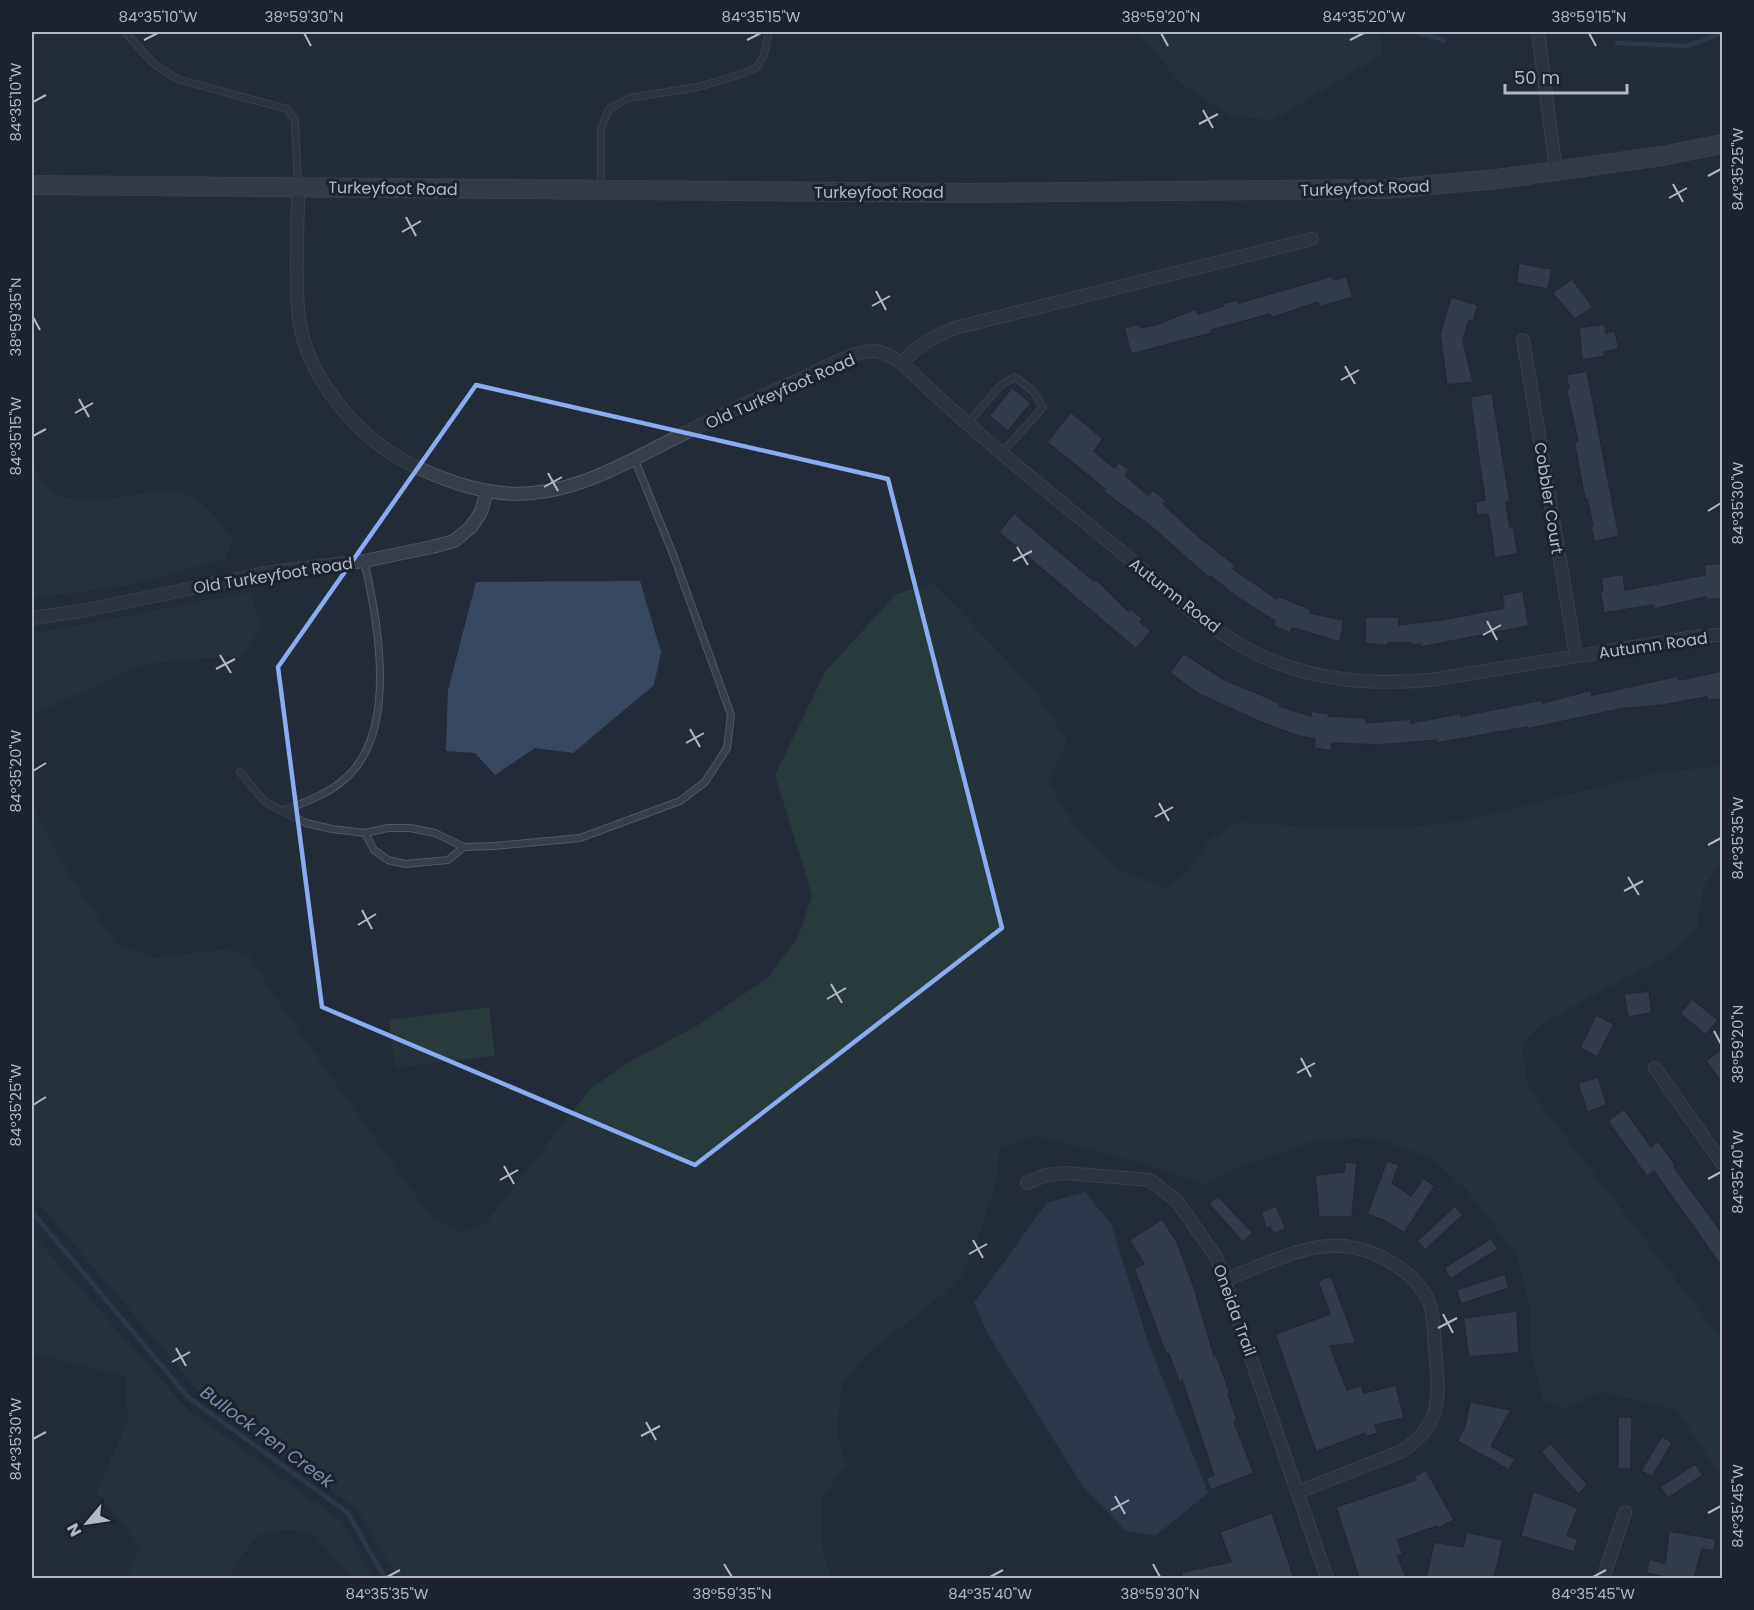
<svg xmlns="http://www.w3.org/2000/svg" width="1754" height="1610" font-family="Poppins,sans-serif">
  <rect width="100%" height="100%" fill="#232b38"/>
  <!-- green -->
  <g fill="#283a3c">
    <path d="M1137,32H1376L1382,38L1383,54L1273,120L1231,116L1181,83Z"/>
    <path d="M32,457C42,516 104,499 147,493C155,492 167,489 175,491C207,502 215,514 233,541L225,559L130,585L32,598Z"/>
    <path d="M933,583L1032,687L1067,740L1048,783L1076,827L1117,868L1166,889L1192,868L1208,841L1238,822L1319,828L1386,829L1457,822L1657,773L1722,766V862L1704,885L1697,926L1668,955L1541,1024L1522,1044L1528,1088L1722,1340V1479L1677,1410L1602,1392L1564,1408L1544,1401L1531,1355V1308L1515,1253L1466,1189L1429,1157L1373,1137L1314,1141L1237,1168L1203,1185L1163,1169L1037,1136L999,1148L998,1175L977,1242L961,1276L937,1299L868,1353L842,1385L837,1431L846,1464L822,1498L821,1542L831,1578H398L357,1510L197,1389L32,1195V807L71,878L115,943L154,958L228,949L250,957L272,993L432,1219L462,1232L486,1223L590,1089L631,1061L698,1025L769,977L798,937L812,895L775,775L825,672L896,594Z"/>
    <path d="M250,592L261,625L244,655L143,664L32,715V634Z"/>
    <path d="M489,1007L495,1056L395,1068L389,1020Z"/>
    <path d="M32,1234L187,1409L342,1522L373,1578H351L314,1534L288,1530L260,1534L236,1562L230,1578H126L140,1546L96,1492L128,1421L125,1376L36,1354L32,1348Z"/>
  </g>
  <!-- water -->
  <g fill="#394861">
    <path d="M640,581L661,652L654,685L573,753L535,748L495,775L475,753L446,751L448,690L476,582Z"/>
    <path d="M1085,1192L1111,1224L1149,1345L1208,1493L1156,1535L1126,1531L1082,1485L988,1334L974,1303L1047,1203Z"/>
  </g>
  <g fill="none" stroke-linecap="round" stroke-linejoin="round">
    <!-- stream -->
    <g stroke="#394861" stroke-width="4.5">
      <path d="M1416,32L1444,40"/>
      <path d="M1617,43L1687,46L1722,33"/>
      <path d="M32,1212L188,1397L347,1512L385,1578"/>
    </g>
  </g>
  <!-- building -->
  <g fill="#454e5d" stroke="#1e2430" stroke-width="1.5">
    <path d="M1519,263L1552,269L1548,289L1516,283Z"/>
    <path d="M1332,276L1334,280L1346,276L1353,297L1320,307L1318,302L1271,318L1270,314L1211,330L1212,333L1131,354L1124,328L1139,324L1141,328L1155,325L1196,309L1198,314L1224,306L1223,303L1238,300L1239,303Z"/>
    <path d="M1572,279L1593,307L1575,319L1552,293Z"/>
    <path d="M1451,297L1478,305L1473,322L1469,320L1463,341L1473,382L1447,385L1440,335Z"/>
    <path d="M1605,324L1606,333L1615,331L1619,349L1604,352L1605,356L1582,360L1579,328Z"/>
    <path d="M1587,371L1619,536L1594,542L1591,526H1593L1587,499H1585L1574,442L1578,441L1566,389L1569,388L1566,375Z"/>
    <path d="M1012,388L1031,403L1008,431L989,416Z"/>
    <path d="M1492,393L1510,501L1506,502L1510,527L1513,526L1518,554L1495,558L1488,514L1477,515L1475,502L1485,500L1470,397Z"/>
    <path d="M1071,412L1103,439L1094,451L1114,468L1119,462L1129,470L1125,475L1148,495L1153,490L1166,501L1163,504L1198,536L1236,566L1233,569L1277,599L1278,596L1312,610L1310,613L1344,620L1340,642L1292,628L1290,633L1273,626L1275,621L1238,598L1210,576L1209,578L1153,528L1103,491L1105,489L1047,442Z"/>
    <path d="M1014,513L1094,581L1096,579L1128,611L1130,608L1143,619L1140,622L1151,631L1136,649L999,532Z"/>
    <path d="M1722,563V598L1706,600V597L1654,609L1653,605L1604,613L1600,592L1603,591L1601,578L1623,574L1625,590L1705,575L1704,565Z"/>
    <path d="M1523,591L1529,626L1421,647L1420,644L1411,645V643H1388V646L1365,643V617H1399V625L1441,620L1504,608L1502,595Z"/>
    <path d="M1183,653L1225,680L1280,703L1279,706L1311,716V711L1330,714L1329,716L1366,718V723L1411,719V723L1461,713V716L1542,700L1543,703L1591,690L1592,695L1678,676L1679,680L1722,671V699L1707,700V697L1663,705L1620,709L1527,729V727L1436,743V740L1379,745L1332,743L1331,751L1314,748L1315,739L1298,736L1256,720L1199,694L1170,673Z"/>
    <path d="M1649,991L1652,1013L1628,1017L1624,994Z"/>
    <path d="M1692,999L1718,1020L1706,1035L1680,1014Z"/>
    <path d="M1596,1015L1614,1024L1597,1057L1580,1048Z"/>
    <path d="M1722,1048V1083L1706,1061Z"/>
    <path d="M1598,1077L1607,1105L1587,1112L1578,1083Z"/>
    <path d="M1624,1109L1651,1147L1658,1141L1676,1166L1674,1167L1722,1233V1267L1654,1171L1647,1177L1608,1121Z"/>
    <path d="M1387,1161L1399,1165L1392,1183L1411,1196L1423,1178L1435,1186L1404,1233L1385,1221L1367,1214Z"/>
    <path d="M1345,1162L1357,1163L1352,1217H1319L1315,1175L1344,1172Z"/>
    <path d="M1218,1196L1253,1233L1243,1242L1209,1204Z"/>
    <path d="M1276,1206L1286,1229L1273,1234L1270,1227L1266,1228L1261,1212Z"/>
    <path d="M1455,1206L1463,1215L1425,1250L1417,1241Z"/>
    <path d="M1162,1219L1176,1240L1194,1287L1214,1356L1216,1355L1230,1393L1228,1394L1237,1420L1234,1422L1254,1473L1211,1490L1206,1478L1214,1475L1182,1380L1179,1382L1169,1354H1166L1134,1268L1144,1264L1129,1240Z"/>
    <path d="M1491,1238L1498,1249L1451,1279L1444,1268Z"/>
    <path d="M1505,1274L1509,1288L1461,1304L1456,1290Z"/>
    <path d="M1331,1276L1356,1343L1330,1346L1347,1390L1361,1385L1364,1393L1396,1385L1404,1418L1375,1425L1378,1433L1366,1437L1365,1433L1316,1452L1275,1334L1330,1314L1318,1281Z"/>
    <path d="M1517,1311L1519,1353L1469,1357L1463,1318Z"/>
    <path d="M1470,1402L1511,1410L1491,1446L1515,1459L1509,1470L1457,1441L1465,1426Z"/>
    <path d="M1618,1417H1632L1631,1469H1618Z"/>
    <path d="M1662,1436L1672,1443L1652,1477L1641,1471Z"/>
    <path d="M1550,1443L1588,1485L1578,1494L1541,1452Z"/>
    <path d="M1695,1464L1703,1475L1668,1498L1660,1487Z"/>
    <path d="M1426,1470L1454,1520L1436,1529L1437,1526L1397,1540L1403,1554L1397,1556L1407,1578H1359L1336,1507L1416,1480L1414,1476Z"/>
    <path d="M1533,1491L1578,1508L1567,1536L1578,1539L1574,1552L1521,1536Z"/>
    <path d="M1272,1513L1294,1578H1182V1572L1231,1562L1220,1532Z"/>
    <path d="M1669,1531L1716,1539L1714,1551L1702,1549L1694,1578H1670L1646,1573L1649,1559L1665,1563Z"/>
    <path d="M1467,1532L1503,1540L1494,1578H1426L1434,1542L1463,1547Z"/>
  </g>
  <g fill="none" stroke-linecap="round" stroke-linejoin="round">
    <defs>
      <g id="lane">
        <path d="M125,32L153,63L177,79L287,109L295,120L298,187"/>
        <path d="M601,187V129L609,109L629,98L698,87L745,73L757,67L764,55L769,32"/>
        <path d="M968,423L1001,385L1015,377L1033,391L1043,407L1002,453"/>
        <path d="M240,772L264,801L282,811C306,802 332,793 350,774C397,726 378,620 364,561"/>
        <path d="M282,811L306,823L332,829L365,833L388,828H410L435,833L464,847L494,846L580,838L680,801L705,782L727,748L731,715L673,554L634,458"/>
        <path d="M365,833L374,850L388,860L405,864L448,860L464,847"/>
      </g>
      <g id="street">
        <path d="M1538,32L1556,171"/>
        <path d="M298,187C298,228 295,269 298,309C302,374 358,439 414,466C451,483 490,497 532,493C584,489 633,459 679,436C719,416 760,397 801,379C820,370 853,351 873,351C884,351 893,358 902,363C970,430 1045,489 1119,550C1164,587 1208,631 1261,656C1315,681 1372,685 1430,680L1701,636L1722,635"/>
        <path d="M1523,340L1576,656"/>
        <path d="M902,363C918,345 933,337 955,328L1312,239"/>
        <path d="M32,618L81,611L271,572L364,561L432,547L454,541L471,527L481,512L487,491"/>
        <path d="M1655,1068L1722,1163"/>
        <path d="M1027,1183L1046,1175L1065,1173L1150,1180L1177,1201L1216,1257L1327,1578"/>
        <path d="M1224,1280C1265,1265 1312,1238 1356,1248C1384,1254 1420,1276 1430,1305C1434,1319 1434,1336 1435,1350C1439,1394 1444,1424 1402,1451L1298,1492"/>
        <path d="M1603,1578L1625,1512"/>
      </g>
      <path id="secondary" d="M32,185L969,193L1387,189L1498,179L1662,156L1722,144"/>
    </defs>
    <!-- lane casing -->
    <use href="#lane" stroke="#525864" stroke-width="8"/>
    <!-- street casing -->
    <use href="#street" stroke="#525864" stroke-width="14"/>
    <!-- secondary casing -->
    <use href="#secondary" stroke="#525864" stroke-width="20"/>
    <!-- lane -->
    <use href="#lane" stroke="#373d49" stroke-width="6"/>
    <!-- street -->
    <use href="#street" stroke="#373d49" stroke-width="12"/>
    <!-- secondary -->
    <use href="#secondary" stroke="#454c5c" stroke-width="18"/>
  </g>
  <!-- marked area -->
  <path d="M0 0H1754V1610H0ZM476,385L888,479L1002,928L695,1165L322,1007L278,667Z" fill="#232b38" fill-opacity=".55" fill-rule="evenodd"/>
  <path fill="none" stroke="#8bacf0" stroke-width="4.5" stroke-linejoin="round" d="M476,385L888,479L1002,928L695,1165L322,1007L278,667Z"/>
  <!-- ticks -->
  <path fill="none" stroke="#b2b8c5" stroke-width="2" d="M304,33L311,46M1161,33L1168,46M1589,33L1596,46M144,40L158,33M747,40L761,33M1350,40L1364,33M33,102L46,95M1203,110L1213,128M1199,124L1218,114M1708,176L1721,169M1673,184L1683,202M1669,198L1687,188M406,217L416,236M402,232L421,221M876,291L886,310M872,306L890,296M33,317L40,330M1345,366L1355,384M1341,380L1359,370M79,399L89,417M75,413L93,403M33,436L46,429M548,473L558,491M544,487L562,477M1708,511L1721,503M1017,547L1028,565M1013,561L1032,551M1487,621L1497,640M1483,635L1501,625M220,655L231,673M216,669L235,659M690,729L700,747M686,743L704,733M33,771L46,763M1159,803L1169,821M1155,817L1173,807M1708,845L1721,838M1628,877L1639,895M1624,891L1643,881M362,910L372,929M358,925L376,914M831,984L842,1003M827,999L846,988M1714,1031L1721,1044M1301,1058L1311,1077M1297,1073L1315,1063M33,1105L46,1097M504,1166L514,1184M1708,1179L1721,1172M500,1180L518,1170M973,1240L983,1258M969,1254L987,1244M1443,1314L1453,1333M1438,1328L1457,1318M176,1348L186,1366M172,1362L190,1352M646,1422L656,1440M641,1436L660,1426M33,1439L46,1432M1115,1496L1125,1514M1111,1510L1129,1500M1708,1513L1721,1506M724,1564L732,1577M1153,1564L1160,1577M387,1577L400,1570M990,1577L1003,1570M1593,1577L1606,1570"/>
  <g text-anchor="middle" stroke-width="6" stroke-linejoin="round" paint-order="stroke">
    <!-- street labels -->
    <g font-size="16" fill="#b2b8c5" stroke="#1c222e">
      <text transform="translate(393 188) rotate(1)" y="6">Turkeyfoot Road</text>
      <text transform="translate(1365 188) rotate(-2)" y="6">Turkeyfoot Road</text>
      <text x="879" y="198">Turkeyfoot Road</text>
      <text transform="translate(780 391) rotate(-24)" y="6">Old Turkeyfoot Road</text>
      <text transform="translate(1549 498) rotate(81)" y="6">Cobbler Court</text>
      <text transform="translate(273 575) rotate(-9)" y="6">Old Turkeyfoot Road</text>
      <text transform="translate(1175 595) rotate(38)" y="6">Autumn Road</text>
      <text transform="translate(1653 645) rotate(-8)" y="6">Autumn Road</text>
      <text transform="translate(1235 1310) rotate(70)" y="6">Oneida Trail</text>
    </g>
    <!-- water labels -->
    <g font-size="18" font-style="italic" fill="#7c8dab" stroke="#1c222e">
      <text transform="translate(267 1437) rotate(36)" y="6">Bullock Pen Creek</text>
    </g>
  </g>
  <!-- border -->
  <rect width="1754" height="1610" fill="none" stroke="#1c222e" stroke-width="66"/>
  <!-- north arrow -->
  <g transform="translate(87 1523) rotate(241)" stroke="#1c222e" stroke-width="4.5" paint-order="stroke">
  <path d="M0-4.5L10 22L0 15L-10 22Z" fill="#b2b8c5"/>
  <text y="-9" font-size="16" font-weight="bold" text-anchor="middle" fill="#b2b8c5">N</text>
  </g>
  <!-- scale -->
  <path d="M1505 84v9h122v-9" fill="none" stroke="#b2b8c5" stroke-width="3"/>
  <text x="1514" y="84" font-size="18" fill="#b2b8c5" stroke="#1c222e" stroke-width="4.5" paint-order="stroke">50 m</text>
  <rect x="33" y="33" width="1688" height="1544" fill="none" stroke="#b2b8c5" stroke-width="2"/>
  <g font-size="15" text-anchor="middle" fill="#b2b8c5">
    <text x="158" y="22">84°35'10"W</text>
    <text x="304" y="22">38°59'30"N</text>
    <text x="761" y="22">84°35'15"W</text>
    <text x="1161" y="22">38°59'20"N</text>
    <text x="1364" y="22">84°35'20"W</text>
    <text x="1589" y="22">38°59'15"N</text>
    <text transform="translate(16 102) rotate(-90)" y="5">84°35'10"W</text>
    <text transform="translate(1738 169) rotate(-90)" y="5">84°35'25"W</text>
    <text transform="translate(16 317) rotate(-90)" y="5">38°59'35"N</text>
    <text transform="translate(16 436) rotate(-90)" y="5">84°35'15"W</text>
    <text transform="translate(1738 503) rotate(-90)" y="5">84°35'30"W</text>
    <text transform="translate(16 771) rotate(-90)" y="5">84°35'20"W</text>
    <text transform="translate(1738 838) rotate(-90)" y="5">84°35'35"W</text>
    <text transform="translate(1738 1044) rotate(-90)" y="5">38°59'20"N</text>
    <text transform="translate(16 1105) rotate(-90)" y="5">84°35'25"W</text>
    <text transform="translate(1738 1172) rotate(-90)" y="5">84°35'40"W</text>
    <text transform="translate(16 1439) rotate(-90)" y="5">84°35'30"W</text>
    <text transform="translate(1738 1506) rotate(-90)" y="5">84°35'45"W</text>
    <text x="387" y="1599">84°35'35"W</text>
    <text x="732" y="1599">38°59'35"N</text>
    <text x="990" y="1599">84°35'40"W</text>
    <text x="1160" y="1599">38°59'30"N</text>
    <text x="1593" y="1599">84°35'45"W</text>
  </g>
</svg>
